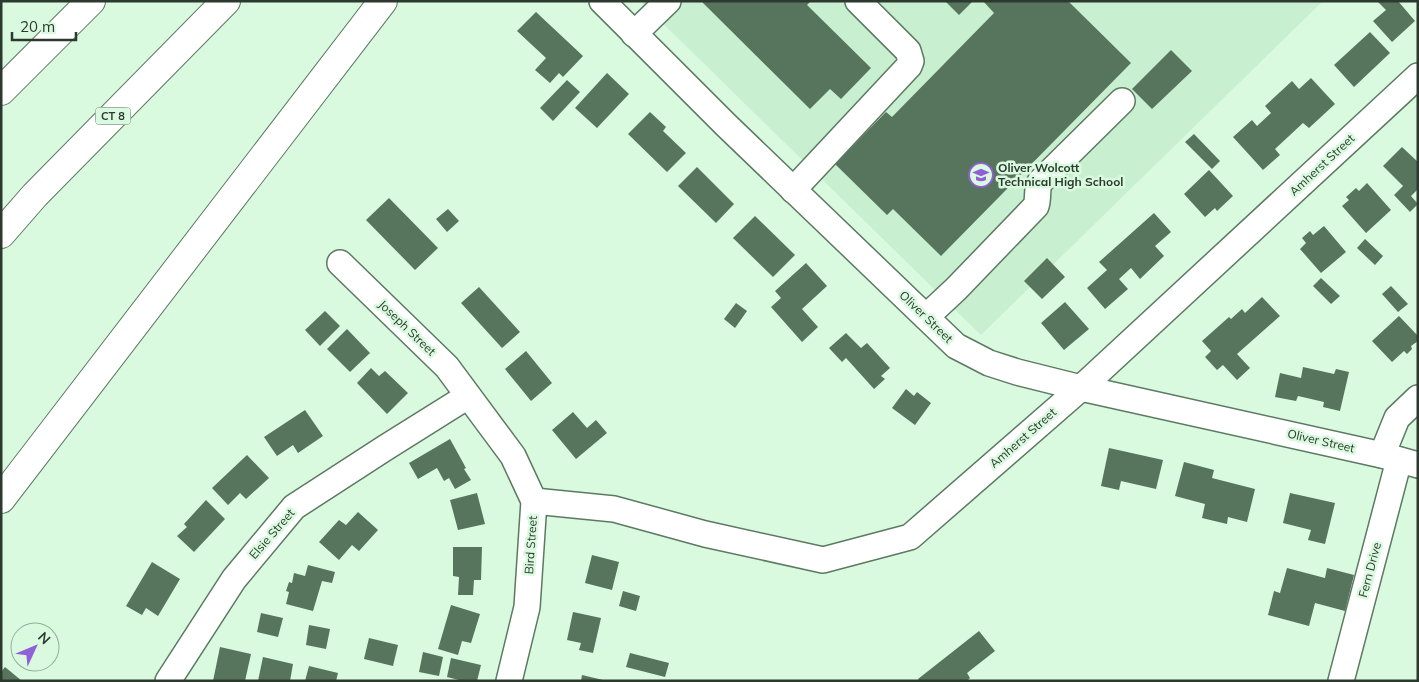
<svg xmlns="http://www.w3.org/2000/svg" width="1419" height="682" font-family="Mulish,sans-serif">
	<style>
		.built { fill: #c8efcf }
		.building { fill: #57745c }
		.lines { fill: none; stroke-linecap: round; stroke-linejoin: round }
		.minor-casing { stroke: #5c7962; stroke-width: 28 }
		.highway-casing { stroke: #5c7962; stroke-width: 30 }
		.minor { stroke: #fff; stroke-width: 25 }
		.highway { stroke: #fff; stroke-width: 28 }
		.labels { text-anchor: middle; stroke-width: 5; stroke-linejoin: round; paint-order: stroke }
		.shield { fill: #dafadf; stroke: #607364; stroke-width: 1 }
		.shield-label { font-size: 11px; font-weight: bold; fill: #2c392f }
		.street-label { font-size: 12px; fill: #2c392f; stroke: #dafadf }
		.poi-label { font-size: 12px; font-weight: bold; fill: #2c392f; stroke: #dafadf; text-anchor: start }
	</style>
	<rect width="100%" height="100%" fill="#dafadf"/>
	<path class="built" d="M 640,1 L 1323,1 L 981,335 Z"/>
	<g class="building">
		<path d="M 701,1 L 811,1 L 807,5 L 871,68 L 841,99 L 830,89 L 810,109 Z"/>
		<path d="M 945,1 L 973,1 L 959,15 Z"/>
		<path d="M 983,1 L 1068,1 L 1131,63 L 941,256 L 893,209 L 887,215 L 835,164 L 886,112 L 892,117 L 994,13 Z"/>
		<path d="M 1379,1 L 1398,1 L 1415,21 L 1392,42 L 1373,21 L 1386,10 L 1378,2 Z"/>
		<path d="M 536,12 L 583,56 L 563,77 L 559,73 L 550,83 L 535,70 L 546,58 L 517,31 Z"/>
		<path d="M 1370,32 L 1390,53 L 1354,87 L 1334,65 Z"/>
		<path d="M 1171,50 L 1192,71 L 1152,109 L 1132,89 Z"/>
		<path d="M 607,73 L 629,94 L 597,128 L 575,108 Z"/>
		<path d="M 1311,78 L 1335,104 L 1309,128 L 1303,123 L 1275,149 L 1280,155 L 1263,170 L 1233,137 L 1252,120 L 1257,126 L 1271,113 L 1265,106 L 1292,81 L 1299,89 Z"/>
		<path d="M 567,80 L 580,92 L 553,121 L 540,108 Z"/>
		<path d="M 650,112 L 666,127 L 663,131 L 686,153 L 667,172 L 628,134 Z"/>
		<path d="M 1194,134 L 1220,161 L 1212,169 L 1185,142 Z"/>
		<path d="M 1402,147 L 1418,162 L 1418,189 L 1411,196 L 1418,204 L 1410,212 L 1394,195 L 1403,186 L 1383,166 Z"/>
		<path d="M 697,167 L 734,204 L 716,223 L 678,186 Z"/>
		<path d="M 1209,170 L 1233,196 L 1217,211 L 1215,208 L 1205,217 L 1184,194 Z"/>
		<path d="M 1367,183 L 1391,210 L 1366,233 L 1342,206 L 1349,200 L 1346,197 L 1356,188 L 1359,191 Z"/>
		<path d="M 389,198 L 438,248 L 415,270 L 366,220 Z"/>
		<path d="M 448,209 L 459,221 L 447,232 L 436,219 Z"/>
		<path d="M 1154,213 L 1171,232 L 1155,246 L 1164,256 L 1140,279 L 1131,268 L 1119,279 L 1128,289 L 1105,309 L 1087,288 L 1107,270 L 1099,262 Z"/>
		<path d="M 755,216 L 795,255 L 773,277 L 733,238 Z"/>
		<path d="M 1324,226 L 1346,252 L 1321,273 L 1300,249 L 1306,243 L 1302,238 L 1310,231 L 1313,235 Z"/>
		<path d="M 1365,239 L 1383,256 L 1375,265 L 1357,248 Z"/>
		<path d="M 1047,258 L 1065,277 L 1042,299 L 1024,281 Z"/>
		<path d="M 806,263 L 827,286 L 802,309 L 818,327 L 802,342 L 771,307 L 781,298 L 775,291 Z"/>
		<path d="M 1321,278 L 1340,296 L 1331,304 L 1313,286 Z"/>
		<path d="M 1391,286 L 1408,304 L 1398,312 L 1382,294 Z"/>
		<path d="M 479,287 L 520,332 L 502,348 L 461,303 Z"/>
		<path d="M 1262,297 L 1280,316 L 1237,354 L 1250,368 L 1237,380 L 1223,365 L 1217,370 L 1205,357 L 1211,351 L 1202,341 L 1229,317 L 1231,319 L 1242,309 L 1245,313 Z"/>
		<path d="M 1065,302 L 1089,329 L 1064,350 L 1041,323 Z"/>
		<path d="M 736,303 L 747,311 L 735,328 L 724,319 Z"/>
		<path d="M 325,311 L 340,326 L 320,346 L 305,330 Z"/>
		<path d="M 1399,316 L 1418,336 L 1418,341 L 1411,346 L 1412,349 L 1407,354 L 1404,351 L 1392,362 L 1372,341 Z"/>
		<path d="M 347,329 L 370,353 L 350,372 L 327,349 Z"/>
		<path d="M 846,333 L 861,348 L 867,343 L 890,368 L 881,376 L 885,379 L 874,389 L 846,358 L 842,362 L 829,348 Z"/>
		<path d="M 526,351 L 552,383 L 531,401 L 505,369 Z"/>
		<path d="M 1303,367 L 1334,374 L 1336,369 L 1349,372 L 1340,411 L 1323,407 L 1324,402 L 1298,396 L 1296,401 L 1275,397 L 1280,373 L 1301,378 Z"/>
		<path d="M 371,368 L 379,376 L 385,371 L 408,393 L 387,414 L 357,383 Z"/>
		<path d="M 906,389 L 914,396 L 917,392 L 931,403 L 915,425 L 892,408 Z"/>
		<path d="M 305,410 L 323,436 L 298,453 L 293,445 L 277,456 L 264,437 Z"/>
		<path d="M 573,412 L 587,428 L 596,420 L 607,433 L 576,459 L 552,430 Z"/>
		<path d="M 450,439 L 466,468 L 464,469 L 471,480 L 455,489 L 449,478 L 444,481 L 437,468 L 418,479 L 409,463 Z"/>
		<path d="M 1109,448 L 1163,460 L 1156,489 L 1121,481 L 1119,490 L 1101,486 Z"/>
		<path d="M 247,455 L 269,478 L 246,499 L 240,493 L 228,505 L 212,488 Z"/>
		<path d="M 1184,462 L 1214,470 L 1212,478 L 1255,489 L 1247,522 L 1228,517 L 1227,524 L 1202,518 L 1205,504 L 1175,496 Z"/>
		<path d="M 477,493 L 485,524 L 458,530 L 450,500 Z"/>
		<path d="M 1290,493 L 1335,503 L 1325,544 L 1308,540 L 1311,530 L 1283,523 Z"/>
		<path d="M 206,500 L 225,519 L 194,552 L 177,536 L 187,527 L 184,524 Z"/>
		<path d="M 358,512 L 378,530 L 359,551 L 352,545 L 339,560 L 319,542 L 339,520 L 346,525 Z"/>
		<path d="M 453,547 L 482,547 L 481,580 L 474,580 L 473,595 L 458,595 L 459,577 L 453,576 Z"/>
		<path d="M 592,555 L 619,562 L 612,590 L 585,583 Z"/>
		<path d="M 152,562 L 180,579 L 158,616 L 146,608 L 142,615 L 126,606 Z"/>
		<path d="M 308,565 L 335,572 L 332,583 L 322,581 L 313,611 L 286,604 L 289,592 L 286,591 L 289,582 L 292,583 L 294,573 L 305,576 Z"/>
		<path d="M 1287,568 L 1325,578 L 1327,568 L 1354,575 L 1345,611 L 1315,603 L 1309,626 L 1268,615 L 1274,591 L 1280,593 Z"/>
		<path d="M 623,591 L 640,596 L 636,611 L 619,606 Z"/>
		<path d="M 451,605 L 480,614 L 471,643 L 462,641 L 458,655 L 438,649 Z"/>
		<path d="M 573,612 L 601,618 L 593,653 L 579,650 L 581,643 L 567,640 Z"/>
		<path d="M 261,613 L 283,618 L 278,637 L 257,632 Z"/>
		<path d="M 309,625 L 330,629 L 326,649 L 306,645 Z"/>
		<path d="M 979,631 L 995,651 L 967,673 L 970,678 L 967,681 L 919,681 L 918,679 Z"/>
		<path d="M 369,638 L 398,645 L 393,666 L 364,659 Z"/>
		<path d="M 220,647 L 251,654 L 245,681 L 213,681 Z"/>
		<path d="M 423,652 L 443,657 L 439,676 L 419,672 Z"/>
		<path d="M 630,653 L 669,663 L 665,677 L 626,667 Z"/>
		<path d="M 263,657 L 293,664 L 290,681 L 258,681 Z"/>
		<path d="M 451,658 L 481,665 L 477,681 L 463,681 L 447,677 Z"/>
		<path d="M 309,666 L 338,673 L 336,681 L 305,681 Z"/>
		<path d="M 5,667 L 22,681 L 1,681 L 1,672 Z"/>
		<path d="M 582,675 L 603,680 L 603,681 L 581,681 Z"/>
	</g>
	<g class="lines">
		<g class="minor-casing">
			<g id="minor">
				<path d="M 602,1 L 726,125 L 956,346 L 989,363 L 1017,372 L 1081,388 L 1382,455 L 1418,465"/>
				<path d="M 634,34 L 668,1"/>
				<path d="M 793,190 L 909,66 L 911,61 L 908,51 L 858,1"/>
				<path d="M 340,263 L 447,367 L 513,456 L 534,501 L 527,607 L 509,681"/>
				<path d="M 926,317 L 956,289 L 1036,206 C 1039,197 1036,190 1040,182 L 1122,101"/>
				<path d="M 1382,455 L 1397,418 L 1418,398"/>
				<path d="M 534,501 L 614,509 L 705,534 L 823,560 L 910,537 L 1081,388 L 1418,76"/>
				<path d="M 168,681 L 234,579 L 294,507 L 385,448 L 468,396"/>
				<path d="M 1341,681 L 1399,460"/>
			</g>
		</g>
		<g class="highway-casing">
			<g id="highway">
				<path d="M 1,91 L 91,1"/>
				<path d="M 1,234 L 35,195 L 226,1"/>
				<path d="M 1,499 L 383,1"/>
			</g>
		</g>
		<use href="#minor" class="minor"/>
		<use href="#highway" class="highway"/>
	</g>
	<defs>
		<g id="school-ring" transform="scale(1.25)"><circle r="9.5" fill="#dafadf" stroke="#915fd8" stroke-width="1.5"/><path d="M0-5L7-2L0 1L-7-2ZM-4 1L0 2.5L4 1V4Q0 6-4 4Z" fill="#915fd8"/></g>
	</defs>
	<g fill-rule="evenodd">
		<use href="#school-ring" x="981" y="175"/>
	</g>
	<g class="labels">
		<rect class="shield" x="95.5" y="107.5" width="35" height="17" rx="4"/>
		<g class="shield-label">
			<text x="113" y="120">CT 8</text>
		</g>
		<g class="street-label">
			<text transform="translate(1322 165) rotate(-43)" y="4">Amherst Street</text>
			<text transform="translate(926 317) rotate(44)" y="4">Oliver Street</text>
			<text transform="translate(407 328) rotate(44)" y="4">Joseph Street</text>
			<text transform="translate(1023 438) rotate(-41)" y="4">Amherst Street</text>
			<text transform="translate(1321 441) rotate(13)" y="4">Oliver Street</text>
			<text transform="translate(272 534) rotate(-49)" y="4">Elsie Street</text>
			<text transform="translate(531 545) rotate(-86)" y="4">Bird Street</text>
			<text transform="translate(1370 570) rotate(-75)" y="4">Fern Drive</text>
		</g>
		<g class="poi-label">
			<text x="998" y="172">Oliver Wolcott<tspan x="998" dy="14">Technical High School</tspan></text>
		</g>
	</g>
	<rect width="1419" height="682" fill="none" stroke="#2c392f" stroke-width="5"/>
	<g transform="translate(35 647) rotate(46)"><circle r="24" fill="#dafadf" stroke="#94ad99"/>
	<path d="M0-4L9 19L0 12L-9 19Z" fill="#915fd8"/>
	<text y="-8" font-size="14" font-weight="bold" text-anchor="middle" fill="#2c392f">N</text>
	</g>
	<path d="M12 32v8h64v-8" fill="none" stroke="#2c392f" stroke-width="2.5"/>
	<text x="20" y="32" font-size="15" fill="#2c392f" stroke="#dafadf" stroke-width="4" paint-order="stroke">20 m</text>
</svg>
